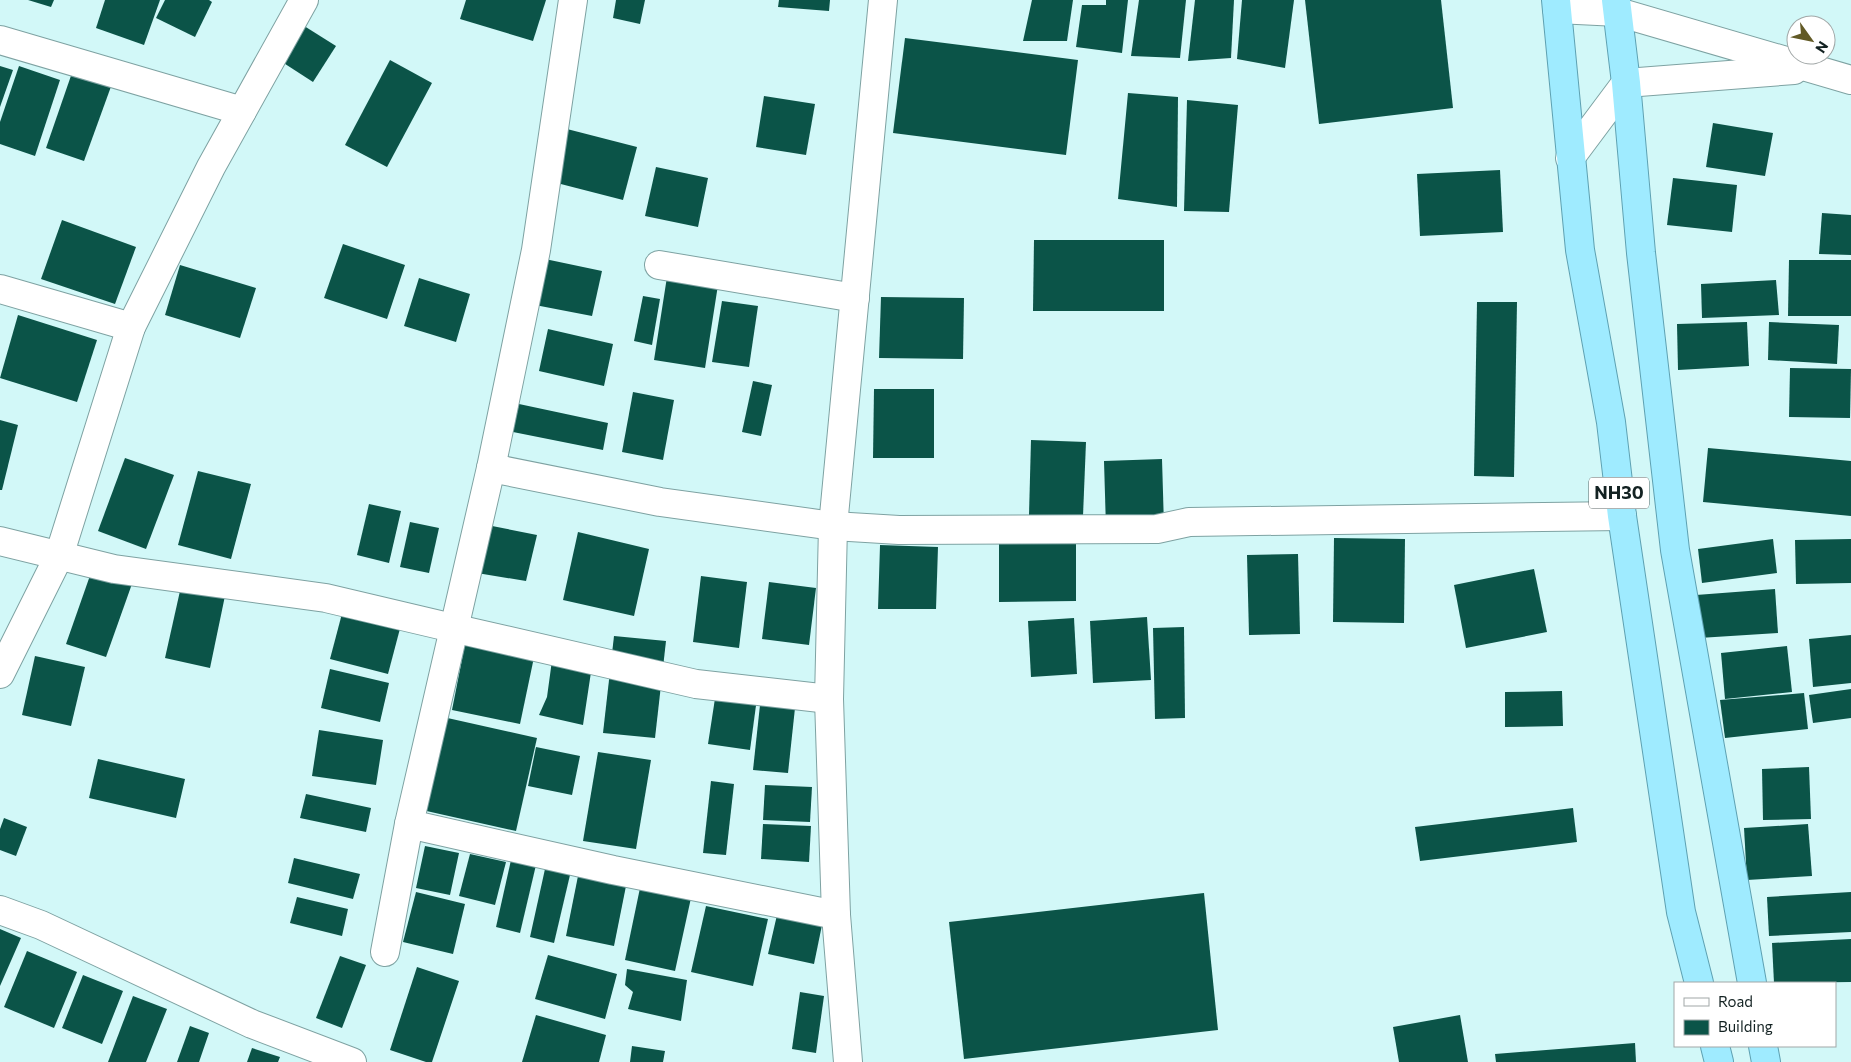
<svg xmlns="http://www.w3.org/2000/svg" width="1851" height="1062" font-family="Commissioner,sans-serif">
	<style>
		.building { fill: #0b5448 }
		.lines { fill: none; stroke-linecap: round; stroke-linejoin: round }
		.minor-casing { stroke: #7ea2a2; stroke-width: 30 }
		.tertiary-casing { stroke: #7ea2a2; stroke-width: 30 }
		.trunk-casing { stroke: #5ea1b2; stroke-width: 30 }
		.minor { stroke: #fff; stroke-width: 28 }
		.tertiary { stroke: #fff; stroke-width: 28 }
		.trunk { stroke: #9febff; stroke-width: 28 }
		.labels { text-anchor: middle; stroke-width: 5; stroke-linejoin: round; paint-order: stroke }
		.shield { fill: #fff; stroke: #5a6464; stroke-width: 1 }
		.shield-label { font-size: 18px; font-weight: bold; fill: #132222 }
	</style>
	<rect width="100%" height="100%" fill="#d2f8f8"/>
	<g class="building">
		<path d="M 28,0 L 54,0 L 51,7 Z"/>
		<path d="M 105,0 L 160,0 L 144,45 L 96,28 Z"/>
		<path d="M 165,0 L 209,0 L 212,2 L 195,37 L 156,18 Z"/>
		<path d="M 466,0 L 546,0 L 533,41 L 460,19 Z"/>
		<path d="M 616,0 L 645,0 L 640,24 L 613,18 Z"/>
		<path d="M 779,0 L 830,0 L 829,11 L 778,7 Z"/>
		<path d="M 1032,0 L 1073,0 L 1067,41 L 1023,41 Z"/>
		<path d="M 1106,0 L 1128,0 L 1122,53 L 1076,47 L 1082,5 L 1106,5 Z"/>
		<path d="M 1139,0 L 1186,0 L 1180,58 L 1131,56 Z"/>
		<path d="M 1195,0 L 1234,0 L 1231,58 L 1188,61 Z"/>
		<path d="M 1242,0 L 1294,0 L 1285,68 L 1237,59 Z"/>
		<path d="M 1305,0 L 1441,0 L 1453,108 L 1319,124 Z"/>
		<path d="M 301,24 L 336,46 L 313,82 L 279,60 Z"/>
		<path d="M 905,38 L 1078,60 L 1066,155 L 893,133 Z"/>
		<path d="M 390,60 L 432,83 L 387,167 L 345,145 Z"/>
		<path d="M 0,66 L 13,70 L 0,107 Z"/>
		<path d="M 19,66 L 60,80 L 35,156 L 0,144 L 0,122 Z"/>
		<path d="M 74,67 L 113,81 L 84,161 L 46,148 Z"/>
		<path d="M 1128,93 L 1178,97 L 1177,207 L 1118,199 Z"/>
		<path d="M 764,96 L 815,104 L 806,155 L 756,147 Z"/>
		<path d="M 1187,100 L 1238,105 L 1229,212 L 1184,211 Z"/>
		<path d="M 1713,123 L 1773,133 L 1765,176 L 1706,167 Z"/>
		<path d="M 567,129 L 637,147 L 623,200 L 553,182 Z"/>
		<path d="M 656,167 L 708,178 L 698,227 L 645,216 Z"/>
		<path d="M 1500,170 L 1503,232 L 1420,236 L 1417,174 Z"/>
		<path d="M 1673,178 L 1737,185 L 1732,232 L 1667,225 Z"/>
		<path d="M 1822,213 L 1851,215 L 1851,255 L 1819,254 Z"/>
		<path d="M 62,220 L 136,247 L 115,304 L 41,279 Z"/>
		<path d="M 1034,240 L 1164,240 L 1164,311 L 1033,311 Z"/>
		<path d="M 343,244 L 405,265 L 387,319 L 324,298 Z"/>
		<path d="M 545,259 L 602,271 L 592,316 L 535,305 Z"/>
		<path d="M 1789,260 L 1851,260 L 1851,316 L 1788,316 Z"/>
		<path d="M 180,265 L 256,288 L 240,338 L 165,315 Z"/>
		<path d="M 667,277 L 718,285 L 705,368 L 654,360 Z"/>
		<path d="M 419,278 L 470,294 L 456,342 L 404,326 Z"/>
		<path d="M 1776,280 L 1779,315 L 1702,318 L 1701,284 Z"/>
		<path d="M 643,296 L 660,299 L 652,345 L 634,341 Z"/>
		<path d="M 881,297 L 964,298 L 963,359 L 879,358 Z"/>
		<path d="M 722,301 L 758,306 L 749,367 L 712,362 Z"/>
		<path d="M 1477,302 L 1517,302 L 1514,477 L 1474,476 Z"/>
		<path d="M 18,315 L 97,340 L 77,402 L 0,378 Z"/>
		<path d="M 1747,322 L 1749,366 L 1678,370 L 1677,324 Z"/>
		<path d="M 1769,322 L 1839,325 L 1837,364 L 1768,360 Z"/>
		<path d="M 548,329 L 613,344 L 604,386 L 539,371 Z"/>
		<path d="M 1790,368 L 1851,369 L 1850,418 L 1789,417 Z"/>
		<path d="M 753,381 L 772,385 L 761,436 L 742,432 Z"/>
		<path d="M 874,389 L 934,389 L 934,458 L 873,458 Z"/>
		<path d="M 633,392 L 674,400 L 663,460 L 622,452 Z"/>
		<path d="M 519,404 L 608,423 L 603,450 L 513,432 Z"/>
		<path d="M 0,420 L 18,425 L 2,490 L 0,490 Z"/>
		<path d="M 1031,440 L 1086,442 L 1083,516 L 1029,515 Z"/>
		<path d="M 1708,448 L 1851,461 L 1851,516 L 1703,502 Z"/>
		<path d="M 125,458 L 174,475 L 146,549 L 98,531 Z"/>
		<path d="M 1162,459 L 1164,526 L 1106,528 L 1104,461 Z"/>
		<path d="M 198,471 L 251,484 L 231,559 L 178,545 Z"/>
		<path d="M 369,504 L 401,511 L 389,563 L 357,555 Z"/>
		<path d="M 410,522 L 439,528 L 429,573 L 400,567 Z"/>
		<path d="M 487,525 L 537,535 L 526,581 L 477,573 Z"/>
		<path d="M 578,532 L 649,549 L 634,616 L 563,600 Z"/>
		<path d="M 1076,538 L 1076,601 L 999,602 L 999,539 Z"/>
		<path d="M 1334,538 L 1405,539 L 1404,623 L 1333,622 Z"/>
		<path d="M 1773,539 L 1777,573 L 1702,583 L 1698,549 Z"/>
		<path d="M 1851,539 L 1851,583 L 1796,584 L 1795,540 Z"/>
		<path d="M 880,545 L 938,547 L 936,609 L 878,609 Z"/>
		<path d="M 1298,554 L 1300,634 L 1249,635 L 1247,555 Z"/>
		<path d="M 93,567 L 133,581 L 106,657 L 66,644 Z"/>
		<path d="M 1534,569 L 1547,632 L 1466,648 L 1454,585 Z"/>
		<path d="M 701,576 L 747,582 L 739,648 L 693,642 Z"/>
		<path d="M 182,582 L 226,591 L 210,668 L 165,658 Z"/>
		<path d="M 769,582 L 816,588 L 809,645 L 762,639 Z"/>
		<path d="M 1775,589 L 1778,633 L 1699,638 L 1696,595 Z"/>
		<path d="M 344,606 L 402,621 L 388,674 L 330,659 Z"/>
		<path d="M 1147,617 L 1151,680 L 1093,683 L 1090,621 Z"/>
		<path d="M 1074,618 L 1077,674 L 1031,677 L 1028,621 Z"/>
		<path d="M 1184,627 L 1185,718 L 1155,719 L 1153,628 Z"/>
		<path d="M 468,629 L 537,643 L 520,724 L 452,710 Z"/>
		<path d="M 1851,635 L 1851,683 L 1813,687 L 1809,639 Z"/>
		<path d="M 614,636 L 666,641 L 655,738 L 603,733 Z"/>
		<path d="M 1787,646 L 1792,692 L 1725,699 L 1721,653 Z"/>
		<path d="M 553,653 L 593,659 L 583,725 L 539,715 L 547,697 Z"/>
		<path d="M 35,656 L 85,667 L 71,726 L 22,715 Z"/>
		<path d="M 330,669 L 389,683 L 380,722 L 321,708 Z"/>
		<path d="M 1851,689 L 1851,718 L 1813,723 L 1809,695 Z"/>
		<path d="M 1562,691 L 1563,726 L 1505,727 L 1505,692 Z"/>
		<path d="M 716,692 L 757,698 L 750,750 L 708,744 Z"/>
		<path d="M 1804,693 L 1808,729 L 1725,738 L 1720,700 Z"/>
		<path d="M 760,705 L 795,708 L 788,773 L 753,770 Z"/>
		<path d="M 443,717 L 537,738 L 516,831 L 422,810 Z"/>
		<path d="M 319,730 L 383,740 L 376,785 L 312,776 Z"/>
		<path d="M 536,747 L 580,756 L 572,795 L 528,786 Z"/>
		<path d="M 598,752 L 651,760 L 636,849 L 583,841 Z"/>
		<path d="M 98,759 L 185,779 L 176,818 L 89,798 Z"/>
		<path d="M 1809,767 L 1811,819 L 1763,820 L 1762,769 Z"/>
		<path d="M 711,781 L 734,784 L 726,855 L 703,853 Z"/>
		<path d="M 765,785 L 812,787 L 810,822 L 763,820 Z"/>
		<path d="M 306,794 L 371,808 L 366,832 L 300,818 Z"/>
		<path d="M 1573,808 L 1577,842 L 1420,861 L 1415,827 Z"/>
		<path d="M 4,818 L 27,827 L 16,856 L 0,850 L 0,829 Z"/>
		<path d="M 763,824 L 811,826 L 809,862 L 761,859 Z"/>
		<path d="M 1808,824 L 1812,876 L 1747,880 L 1744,828 Z"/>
		<path d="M 425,846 L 459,853 L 450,895 L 416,888 Z"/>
		<path d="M 470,854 L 506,862 L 495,905 L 459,896 Z"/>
		<path d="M 294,858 L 360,874 L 353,899 L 288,883 Z"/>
		<path d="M 511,860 L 536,865 L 520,933 L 496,927 Z"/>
		<path d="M 545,869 L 570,875 L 554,943 L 530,937 Z"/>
		<path d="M 578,876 L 626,886 L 614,946 L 566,936 Z"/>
		<path d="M 640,888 L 691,898 L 675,971 L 625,960 Z"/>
		<path d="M 416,892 L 465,904 L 453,954 L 403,942 Z"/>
		<path d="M 1851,892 L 1851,932 L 1769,936 L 1767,897 Z"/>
		<path d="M 1204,893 L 1218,1030 L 964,1059 L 949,922 Z"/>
		<path d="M 297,897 L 348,909 L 342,936 L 290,923 Z"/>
		<path d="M 706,906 L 768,919 L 753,986 L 691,972 Z"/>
		<path d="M 777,915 L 822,925 L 814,964 L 768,954 Z"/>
		<path d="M 0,929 L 21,938 L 0,986 Z"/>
		<path d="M 1851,939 L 1851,982 L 1774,983 L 1772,943 Z"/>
		<path d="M 27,951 L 77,972 L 54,1028 L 4,1007 Z"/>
		<path d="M 548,955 L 617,974 L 605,1019 L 535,999 Z"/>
		<path d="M 340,956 L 366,965 L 342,1028 L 316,1018 Z"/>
		<path d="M 417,967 L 459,981 L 432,1062 L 426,1062 L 390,1050 Z"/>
		<path d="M 627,969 L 687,980 L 681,1021 L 628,1009 L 633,992 L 625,985 Z"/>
		<path d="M 83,975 L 123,991 L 102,1044 L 62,1028 Z"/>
		<path d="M 800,992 L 824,996 L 816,1053 L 792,1049 Z"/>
		<path d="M 133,996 L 167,1009 L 146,1062 L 108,1062 Z"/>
		<path d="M 536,1015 L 606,1035 L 599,1062 L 522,1062 Z"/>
		<path d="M 1460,1015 L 1468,1062 L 1399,1062 L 1393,1027 Z"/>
		<path d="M 190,1026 L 209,1033 L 199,1062 L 177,1062 Z"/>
		<path d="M 1635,1043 L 1636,1062 L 1496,1062 L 1495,1054 Z"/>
		<path d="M 632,1046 L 665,1051 L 663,1062 L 630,1062 Z"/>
		<path d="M 252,1048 L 280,1057 L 278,1062 L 247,1062 Z"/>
	</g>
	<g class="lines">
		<g class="minor-casing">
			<g id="minor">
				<path d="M 0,40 L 242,111"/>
				<path d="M 659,265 L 855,298"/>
				<path d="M 0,289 L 131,327"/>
				<path d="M 491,468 L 660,502 L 833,526 L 899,530 L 1157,529 L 1189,522 L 1622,516"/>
				<path d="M 0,541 L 114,569 L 326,598 L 453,628 L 696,684 L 829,699"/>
				<path d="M 0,674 L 59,556 L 131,327 L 211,167 L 304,0"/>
				<path d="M 409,824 L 613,870 L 836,915"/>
				<path d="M 0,910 L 41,925 L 252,1024 L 352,1062"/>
				<path d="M 385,952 L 409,824 L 491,468 L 536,250 L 573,0"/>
				<path d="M 848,1062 L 836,915 L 829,699 L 833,526 L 883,0"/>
			</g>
		</g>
		<g class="tertiary-casing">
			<g id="tertiary">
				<path d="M 1557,9 L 1618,12 L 1851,80"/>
				<path d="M 1570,158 L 1626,83 L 1794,70"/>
			</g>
		</g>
		<g class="trunk-casing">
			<g id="trunk">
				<path d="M 1556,0 L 1580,250 L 1611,422 L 1622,516 L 1681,912 L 1699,983"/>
				<path d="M 1616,0 L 1626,83 L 1641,253 L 1675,550 L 1752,983"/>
				<path d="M 1715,1046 L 1719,1062"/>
				<path d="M 1763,1046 L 1766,1062"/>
			</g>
		</g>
		<use href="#minor" class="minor"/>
		<use href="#tertiary" class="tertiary"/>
		<use href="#trunk" class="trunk"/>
	</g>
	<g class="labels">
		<rect class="shield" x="1589" y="477.5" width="60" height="31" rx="4"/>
		<g class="shield-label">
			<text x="1619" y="499">NH30</text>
		</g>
	</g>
	<rect x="1674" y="982" width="162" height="65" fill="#ffffff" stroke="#a1a7a7"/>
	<rect x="1684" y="998" width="25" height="8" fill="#ffffff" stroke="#a1a7a7"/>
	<text x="1718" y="1007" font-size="15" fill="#132222">Road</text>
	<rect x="1684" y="1020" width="25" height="15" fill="#0b5448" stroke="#a1a7a7"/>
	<text x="1718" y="1032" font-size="15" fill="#132222">Building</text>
	<g transform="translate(1811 40) rotate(123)"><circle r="24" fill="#ffffff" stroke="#a1a7a7"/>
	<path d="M0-4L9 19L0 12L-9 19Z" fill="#625a26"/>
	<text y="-8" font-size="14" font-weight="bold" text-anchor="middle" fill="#132222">N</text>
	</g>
</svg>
